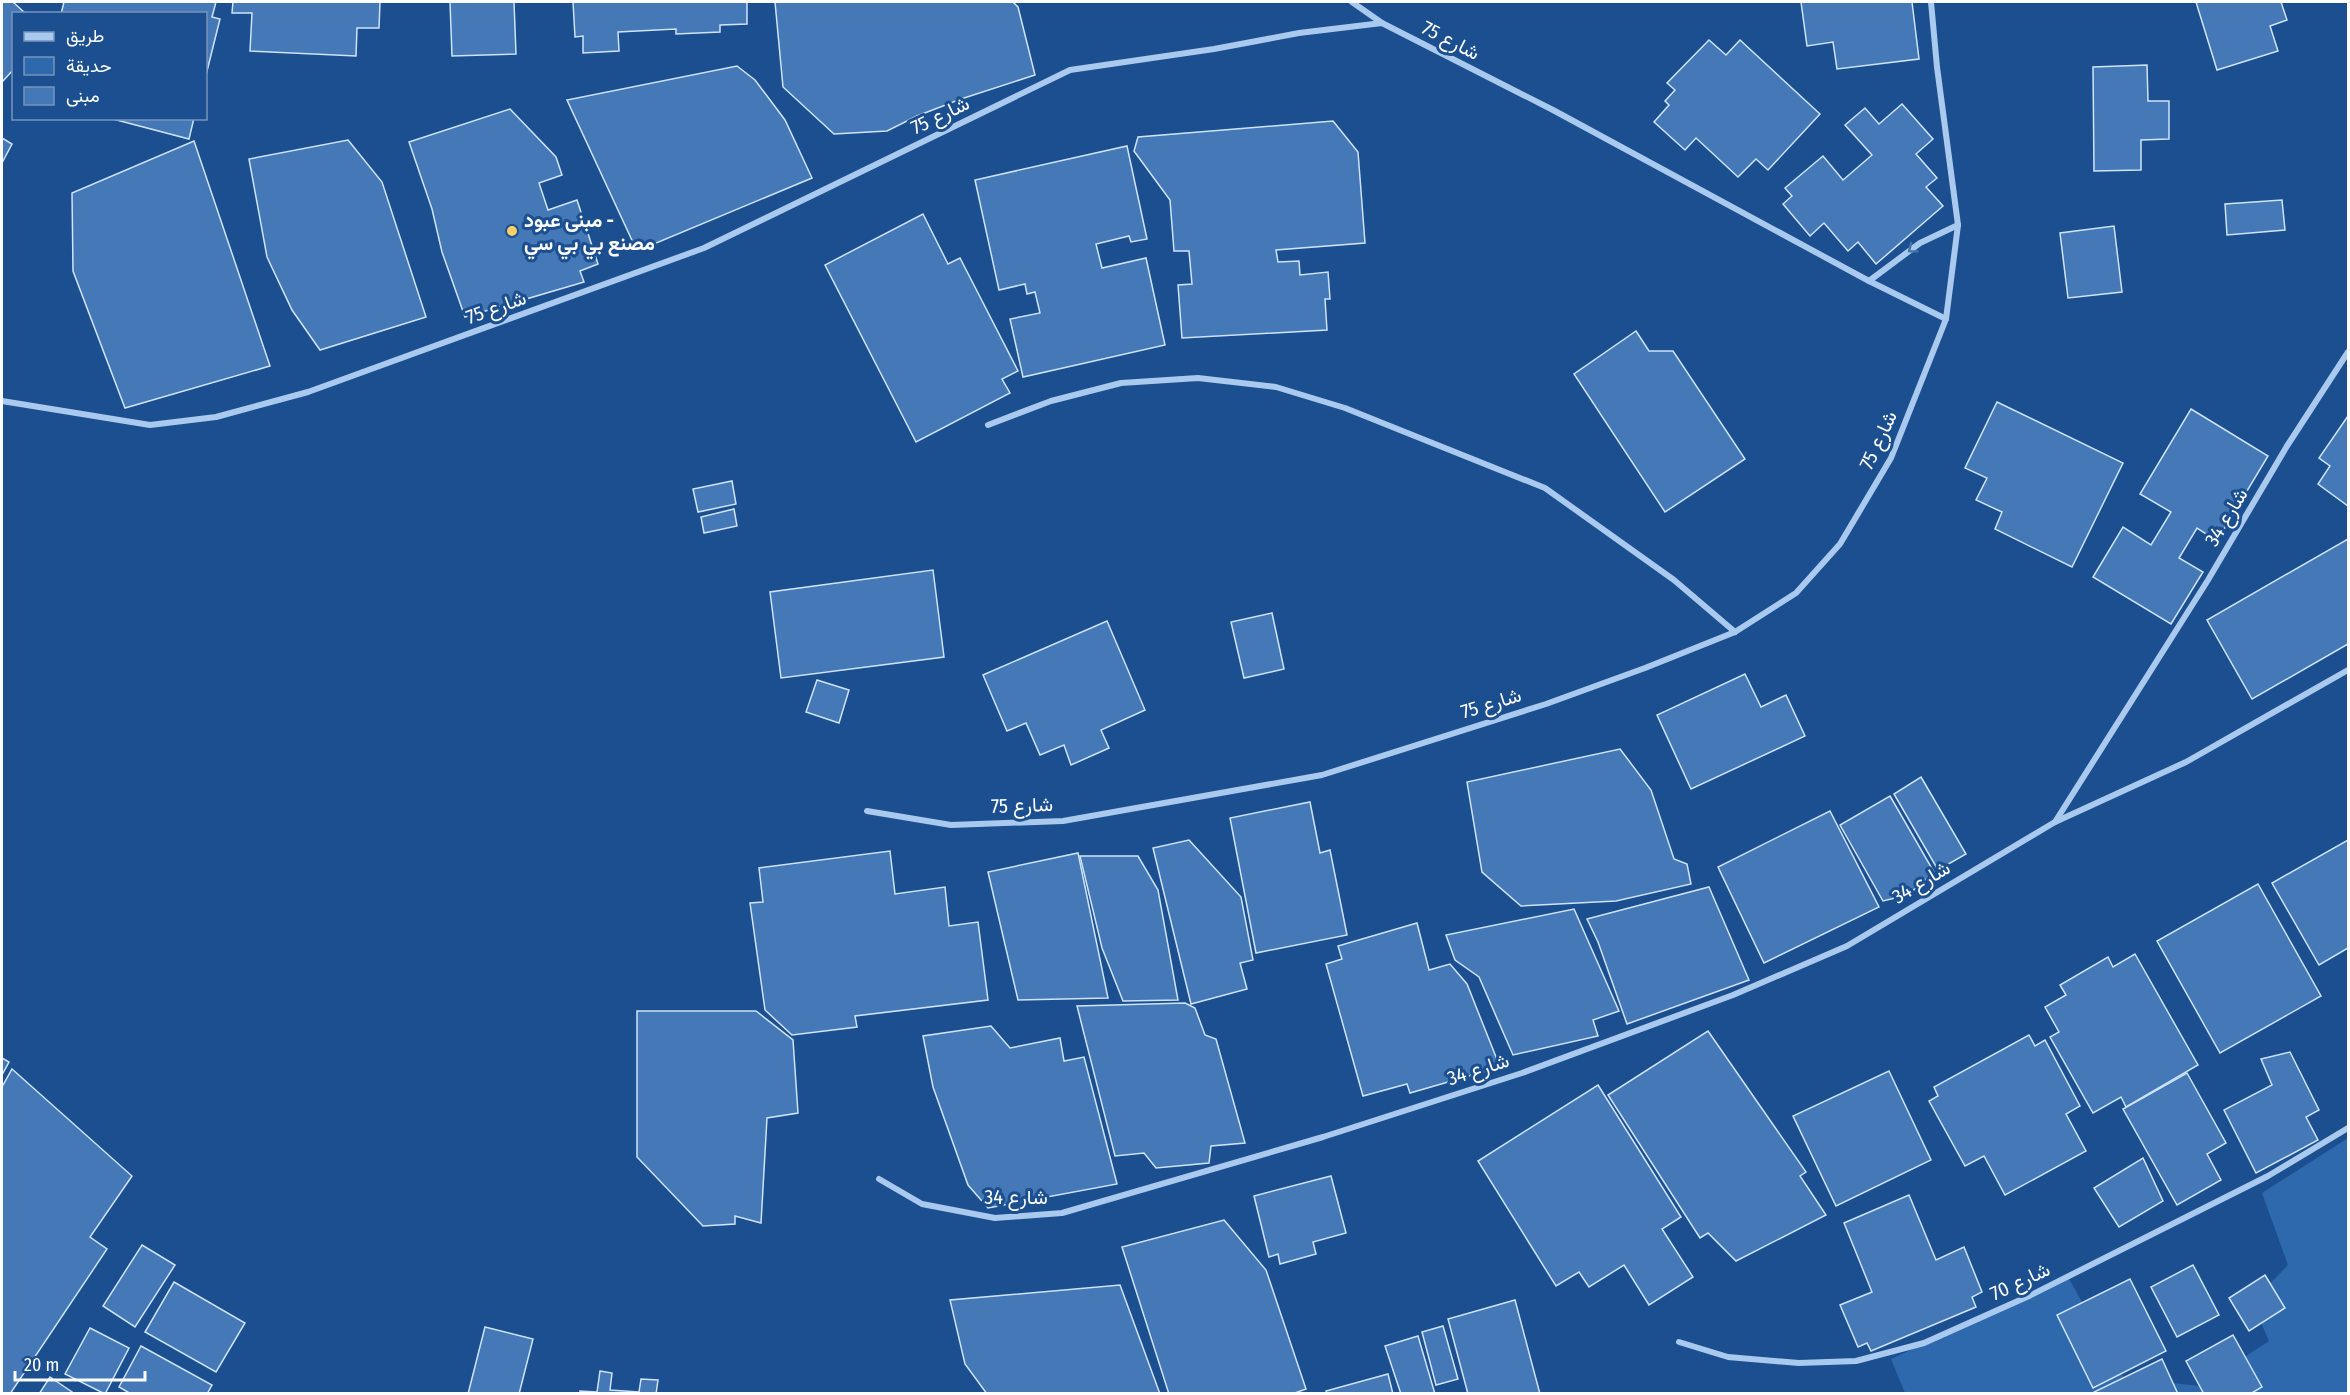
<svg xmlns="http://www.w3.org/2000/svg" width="2350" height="1395" font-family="'Fira Sans Condensed',Vazirmatn,sans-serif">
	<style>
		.green { fill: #2e69ad }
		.building { fill: #4478b7; stroke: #cfe3fa; stroke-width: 1.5 }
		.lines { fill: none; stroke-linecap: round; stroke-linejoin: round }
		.minor { stroke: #a9c9ee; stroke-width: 6 }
		.oneway { stroke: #4674ac }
		.poi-dot { fill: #ffd166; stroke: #1b4f8f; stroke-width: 2 }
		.labels { text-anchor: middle; stroke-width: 6; stroke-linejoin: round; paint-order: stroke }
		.street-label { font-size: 20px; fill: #fff; stroke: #1b4f8f }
		.poi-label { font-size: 20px; font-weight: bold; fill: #fff; stroke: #1b4f8f; text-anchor: start }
	</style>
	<rect width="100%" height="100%" fill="#1b4f8f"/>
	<path class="green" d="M 2348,1138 L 2348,1393 L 1905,1393 L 1891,1359 L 2068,1277 L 2124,1378 L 2200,1386 L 2269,1341 L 2252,1302 L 2288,1265 L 2262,1193 Z"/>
	<g class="building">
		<path d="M 2,2 L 13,2 L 26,14 L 14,14 L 14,69 L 2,82 Z"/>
		<path d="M 64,2 L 216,2 L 212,17 L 220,19 L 206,75 L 206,14 L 61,14 Z"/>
		<path d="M 233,2 L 380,2 L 379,28 L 357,28 L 356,56 L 250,51 L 252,13 L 232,13 Z"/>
		<path d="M 450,2 L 514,2 L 516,54 L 452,56 Z"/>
		<path d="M 573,2 L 747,2 L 747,24 L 720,25 L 720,32 L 676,34 L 676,29 L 618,32 L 619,51 L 583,53 L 583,36 L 575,37 Z"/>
		<path d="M 775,2 L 1013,2 L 1018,7 L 1035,75 L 961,99 L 917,116 L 887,131 L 834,134 L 783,87 Z"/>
		<path d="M 1801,2 L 1912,2 L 1919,59 L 1837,69 L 1833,42 L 1807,46 Z"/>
		<path d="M 2196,2 L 2281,2 L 2287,20 L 2270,26 L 2278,51 L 2217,70 Z"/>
		<path d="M 1709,40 L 1726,55 L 1740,40 L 1820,114 L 1768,170 L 1756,159 L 1738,177 L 1696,138 L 1685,150 L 1654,122 L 1669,105 L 1665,101 L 1675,90 L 1667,83 Z"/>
		<path d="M 2147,65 L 2148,101 L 2169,101 L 2169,139 L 2141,140 L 2141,170 L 2094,171 L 2093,67 Z"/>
		<path d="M 737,66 L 755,80 L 785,120 L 812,178 L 637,251 L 567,100 Z"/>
		<path d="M 1902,104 L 1933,139 L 1916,154 L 1937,178 L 1926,187 L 1943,206 L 1876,264 L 1858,242 L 1848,251 L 1824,223 L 1810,236 L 1783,204 L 1792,196 L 1785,188 L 1823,156 L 1843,180 L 1872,155 L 1845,125 L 1865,108 L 1879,124 Z"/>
		<path d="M 510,109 L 556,157 L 562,175 L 539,183 L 548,210 L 577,200 L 598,264 L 580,271 L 584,282 L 465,317 L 442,252 L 432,209 L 409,142 Z"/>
		<path d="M 109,118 L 194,118 L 189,139 Z"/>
		<path d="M 1333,121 L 1358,152 L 1365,243 L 1276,250 L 1278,262 L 1299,261 L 1300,275 L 1328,272 L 1330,299 L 1325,299 L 1327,330 L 1182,338 L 1178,285 L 1192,284 L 1189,251 L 1174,251 L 1170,200 L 1134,151 L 1138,137 Z"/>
		<path d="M 2,138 L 12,144 L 2,163 Z"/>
		<path d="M 348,140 L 382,182 L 426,317 L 320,350 L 292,310 L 267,257 L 249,159 Z"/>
		<path d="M 194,141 L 270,366 L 125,408 L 73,271 L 72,193 Z"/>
		<path d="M 1127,146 L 1147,239 L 1131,242 L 1129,236 L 1096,244 L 1102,268 L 1146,258 L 1165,345 L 1023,377 L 1010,319 L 1040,313 L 1035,292 L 1027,294 L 1025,284 L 999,290 L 975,180 Z"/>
		<path d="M 2282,200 L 2285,230 L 2227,235 L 2225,204 Z"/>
		<path d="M 923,214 L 948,264 L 960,258 L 1018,371 L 1002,379 L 1010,393 L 916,442 L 825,265 Z"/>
		<path d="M 2114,226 L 2122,292 L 2068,298 L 2060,233 Z"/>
		<path d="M 1636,331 L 1649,351 L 1673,351 L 1745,459 L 1665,512 L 1574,374 Z"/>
		<path d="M 1997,402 L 2123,463 L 2072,567 L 1995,529 L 2002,512 L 1976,500 L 1987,478 L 1965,468 Z"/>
		<path d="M 2191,409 L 2268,456 L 2217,541 L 2197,528 L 2179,558 L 2203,572 L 2171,624 L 2093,577 L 2123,527 L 2151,545 L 2171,512 L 2140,494 Z"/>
		<path d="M 2348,416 L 2348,506 L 2318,484 L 2330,466 L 2319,458 Z"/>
		<path d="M 732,481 L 736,504 L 698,512 L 693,489 Z"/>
		<path d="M 734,509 L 737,526 L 704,533 L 701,517 Z"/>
		<path d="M 2348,539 L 2348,644 L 2252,699 L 2207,620 Z"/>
		<path d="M 933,570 L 944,657 L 781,678 L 770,592 Z"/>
		<path d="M 1272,613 L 1284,669 L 1244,678 L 1231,622 Z"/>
		<path d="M 1107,621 L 1145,710 L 1101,730 L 1109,748 L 1071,765 L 1064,745 L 1040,755 L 1026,723 L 1007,731 L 983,675 Z"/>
		<path d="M 1745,674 L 1761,707 L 1786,695 L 1805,736 L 1691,789 L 1657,715 Z"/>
		<path d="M 817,680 L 849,690 L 839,723 L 806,712 Z"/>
		<path d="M 1620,749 L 1651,790 L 1674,859 L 1687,864 L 1691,884 L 1616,901 L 1521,906 L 1482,872 L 1467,782 Z"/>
		<path d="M 1921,777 L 1966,854 L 1938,870 L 1894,794 Z"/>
		<path d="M 1890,796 L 1934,872 L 1908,895 L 1883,901 L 1840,825 Z"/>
		<path d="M 1310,802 L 1320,853 L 1330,850 L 1347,935 L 1256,953 L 1230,818 Z"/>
		<path d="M 1830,811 L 1879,907 L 1764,963 L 1718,867 Z"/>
		<path d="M 1189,840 L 1241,897 L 1253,960 L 1240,963 L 1247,989 L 1191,1004 L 1153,848 Z"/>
		<path d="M 2348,840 L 2348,948 L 2319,965 L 2272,883 Z"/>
		<path d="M 890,851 L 895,894 L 945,887 L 949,926 L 978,922 L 988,1000 L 855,1016 L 857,1027 L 792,1035 L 765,1010 L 750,903 L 763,902 L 759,868 Z"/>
		<path d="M 1078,853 L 1108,998 L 1018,1000 L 988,872 Z"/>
		<path d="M 1080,856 L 1138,856 L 1158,890 L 1178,1000 L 1123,1001 L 1102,948 Z"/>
		<path d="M 2258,884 L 2321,996 L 2220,1053 L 2157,941 Z"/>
		<path d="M 1709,887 L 1749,980 L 1627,1024 L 1598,942 L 1587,919 Z"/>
		<path d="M 1574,909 L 1619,1011 L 1593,1020 L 1598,1036 L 1513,1055 L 1479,977 L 1455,960 L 1446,935 Z"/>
		<path d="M 1417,923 L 1429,970 L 1450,964 L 1467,984 L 1500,1067 L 1410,1093 L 1407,1084 L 1363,1096 L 1326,964 L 1342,959 L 1338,946 Z"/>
		<path d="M 2135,954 L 2198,1065 L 2126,1107 L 2121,1097 L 2093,1113 L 2050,1037 L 2059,1032 L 2045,1007 L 2066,995 L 2060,985 L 2108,957 L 2113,967 Z"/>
		<path d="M 1185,1003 L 1195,1008 L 1205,1035 L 1216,1039 L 1245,1143 L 1211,1146 L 1209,1163 L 1156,1168 L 1144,1153 L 1115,1156 L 1077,1006 Z"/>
		<path d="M 637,1011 L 756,1011 L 793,1040 L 798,1113 L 767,1118 L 761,1223 L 735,1216 L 735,1224 L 703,1226 L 637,1157 Z"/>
		<path d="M 991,1026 L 1010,1048 L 1060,1038 L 1064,1061 L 1084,1057 L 1117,1184 L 988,1208 L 968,1185 L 933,1087 L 923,1036 Z"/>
		<path d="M 1708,1031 L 1806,1172 L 1800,1176 L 1826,1215 L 1736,1261 L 1708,1233 L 1700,1238 L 1608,1095 Z"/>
		<path d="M 2029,1035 L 2035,1046 L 2045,1040 L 2080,1106 L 2066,1114 L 2086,1151 L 2005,1195 L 1984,1156 L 1965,1166 L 1929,1101 L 1938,1096 L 1934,1087 Z"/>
		<path d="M 2290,1052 L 2319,1110 L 2306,1117 L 2318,1140 L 2256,1173 L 2224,1110 L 2272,1085 L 2261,1059 Z"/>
		<path d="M 2,1058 L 9,1062 L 2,1075 Z"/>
		<path d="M 12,1069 L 132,1176 L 90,1237 L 107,1249 L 10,1394 L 2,1394 L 2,1087 Z"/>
		<path d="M 1889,1071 L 1931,1160 L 1836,1206 L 1793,1116 Z"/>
		<path d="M 2187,1073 L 2226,1143 L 2207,1154 L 2221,1180 L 2177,1205 L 2123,1109 Z"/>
		<path d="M 1598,1085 L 1681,1217 L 1662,1229 L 1693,1277 L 1649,1305 L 1624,1265 L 1589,1287 L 1579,1272 L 1556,1286 L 1478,1161 Z"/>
		<path d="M 2143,1158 L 2163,1201 L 2119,1227 L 2094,1188 Z"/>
		<path d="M 1331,1176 L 1346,1233 L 1313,1242 L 1316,1254 L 1280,1264 L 1278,1254 L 1269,1257 L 1254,1196 Z"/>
		<path d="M 1909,1195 L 1936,1260 L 1964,1247 L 1982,1292 L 1972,1297 L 1976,1307 L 1871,1351 L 1867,1343 L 1858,1347 L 1840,1305 L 1872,1292 L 1844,1223 Z"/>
		<path d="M 1224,1220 L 1266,1270 L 1306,1389 L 1292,1394 L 1169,1394 L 1122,1247 Z"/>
		<path d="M 142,1245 L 175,1265 L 135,1327 L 103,1306 Z"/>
		<path d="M 2193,1265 L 2219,1315 L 2177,1337 L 2151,1287 Z"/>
		<path d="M 2265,1275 L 2285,1308 L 2249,1331 L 2229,1298 Z"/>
		<path d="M 2130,1279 L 2166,1351 L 2093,1388 L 2057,1315 Z"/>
		<path d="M 174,1282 L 245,1323 L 216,1372 L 145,1332 Z"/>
		<path d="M 1120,1285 L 1160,1394 L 987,1394 L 965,1364 L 950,1300 Z"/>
		<path d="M 1515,1300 L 1540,1394 L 1468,1394 L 1448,1319 Z"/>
		<path d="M 1443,1326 L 1458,1379 L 1436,1385 L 1422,1332 Z"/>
		<path d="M 485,1327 L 533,1339 L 519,1394 L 468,1394 Z"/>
		<path d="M 90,1328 L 129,1348 L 105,1394 L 65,1374 Z"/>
		<path d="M 2233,1335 L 2262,1387 L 2250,1394 L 2204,1394 L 2186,1361 Z"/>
		<path d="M 1418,1336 L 1435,1394 L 1401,1394 L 1385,1346 Z"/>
		<path d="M 141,1346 L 212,1385 L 207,1394 L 131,1394 L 119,1387 Z"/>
		<path d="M 2162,1359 L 2178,1394 L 2095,1394 L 2094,1392 Z"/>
		<path d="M 600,1371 L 612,1373 L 610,1390 L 639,1392 L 641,1379 L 658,1380 L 656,1394 L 580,1394 L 580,1391 L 597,1392 Z"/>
		<path d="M 1388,1374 L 1393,1394 L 1327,1394 L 1326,1391 Z"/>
		<path d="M 50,1377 L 75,1394 L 39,1394 Z"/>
	</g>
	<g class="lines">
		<g class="minor">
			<path d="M 1352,2 L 1382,23"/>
			<path d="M 1869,281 L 1920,243 L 1958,225"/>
			<path d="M 2,401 L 150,425 L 216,417 L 308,392 L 704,248 L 1070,70 L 1214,49 L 1299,33 L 1382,23 L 1553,110 L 1869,281 L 1946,319"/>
			<path d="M 988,425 L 1051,401 L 1121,383 L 1198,378 L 1276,387 L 1345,408 L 1545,488 L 1674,580 L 1735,632"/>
			<path d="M 867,811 L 951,825 L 1063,821 L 1322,775 L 1546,704 L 1645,668 L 1735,632 L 1796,593 L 1840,544 L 1891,458 L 1946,319 L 1958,225 L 1937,67 L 1931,2"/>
			<path d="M 2055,822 L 2208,580 L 2287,446 L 2348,352"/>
			<path d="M 879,1179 L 922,1204 L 995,1218 L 1062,1213 L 1323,1137 L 1522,1073 L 1733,995 L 1847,946 L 2055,822 L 2186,762 L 2348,670"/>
			<path d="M 1679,1342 L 1728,1357 L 1799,1363 L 1856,1361 L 1924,1343 L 2029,1296 L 2268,1176 L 2348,1128"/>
		</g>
	</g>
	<defs><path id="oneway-chevron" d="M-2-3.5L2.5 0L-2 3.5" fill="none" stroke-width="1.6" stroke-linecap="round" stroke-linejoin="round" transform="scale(1.5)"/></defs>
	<use class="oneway" href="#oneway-chevron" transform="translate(1912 249) rotate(143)"/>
	<circle class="poi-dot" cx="512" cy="231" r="6"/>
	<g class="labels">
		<g class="street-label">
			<text transform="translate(1451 40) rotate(27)" y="7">شارع 75</text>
			<text transform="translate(940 115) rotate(-26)" y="7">شارع 75</text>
			<text transform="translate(496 307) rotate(-20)" y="7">شارع 75</text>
			<text transform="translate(1878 440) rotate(-65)" y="7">شارع 75</text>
			<text transform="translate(2226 517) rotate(-59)" y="7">شارع 34</text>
			<text transform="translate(1491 703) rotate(-17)" y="7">شارع 75</text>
			<text transform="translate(1022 805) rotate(-2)" y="7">شارع 75</text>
			<text transform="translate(1921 882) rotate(-31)" y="7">شارع 34</text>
			<text transform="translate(1478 1069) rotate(-18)" y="7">شارع 34</text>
			<text x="1016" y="1204">شارع 34</text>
			<text transform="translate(2020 1281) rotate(-25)" y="7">شارع 70</text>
		</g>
		<g class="poi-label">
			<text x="524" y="227">مبنى عبود -<tspan x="524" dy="23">مصنع بي بي سي</tspan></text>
		</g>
	</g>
	<rect width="2350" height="1395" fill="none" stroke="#ffffff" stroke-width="6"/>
	<rect x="12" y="12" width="195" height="108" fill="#1b4f8f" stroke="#7695bc" stroke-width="1.5"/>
	<rect x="24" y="32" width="30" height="9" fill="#a9c9ee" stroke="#7695bc" stroke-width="1.5"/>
	<text x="66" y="42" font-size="18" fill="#ffffff">طريق</text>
	<rect x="24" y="57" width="30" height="18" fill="#2e69ad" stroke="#7695bc" stroke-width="1.5"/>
	<text x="66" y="72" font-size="18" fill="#ffffff">حديقة</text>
	<rect x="24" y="87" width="30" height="18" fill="#4478b7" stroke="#7695bc" stroke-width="1.5"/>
	<text x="66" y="102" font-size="18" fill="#ffffff">مبنى</text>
	<path d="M15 1371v9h130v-9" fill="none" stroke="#ffffff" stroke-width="3"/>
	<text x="24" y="1371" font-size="18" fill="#ffffff" stroke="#1b4f8f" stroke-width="4.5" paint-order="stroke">20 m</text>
</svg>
